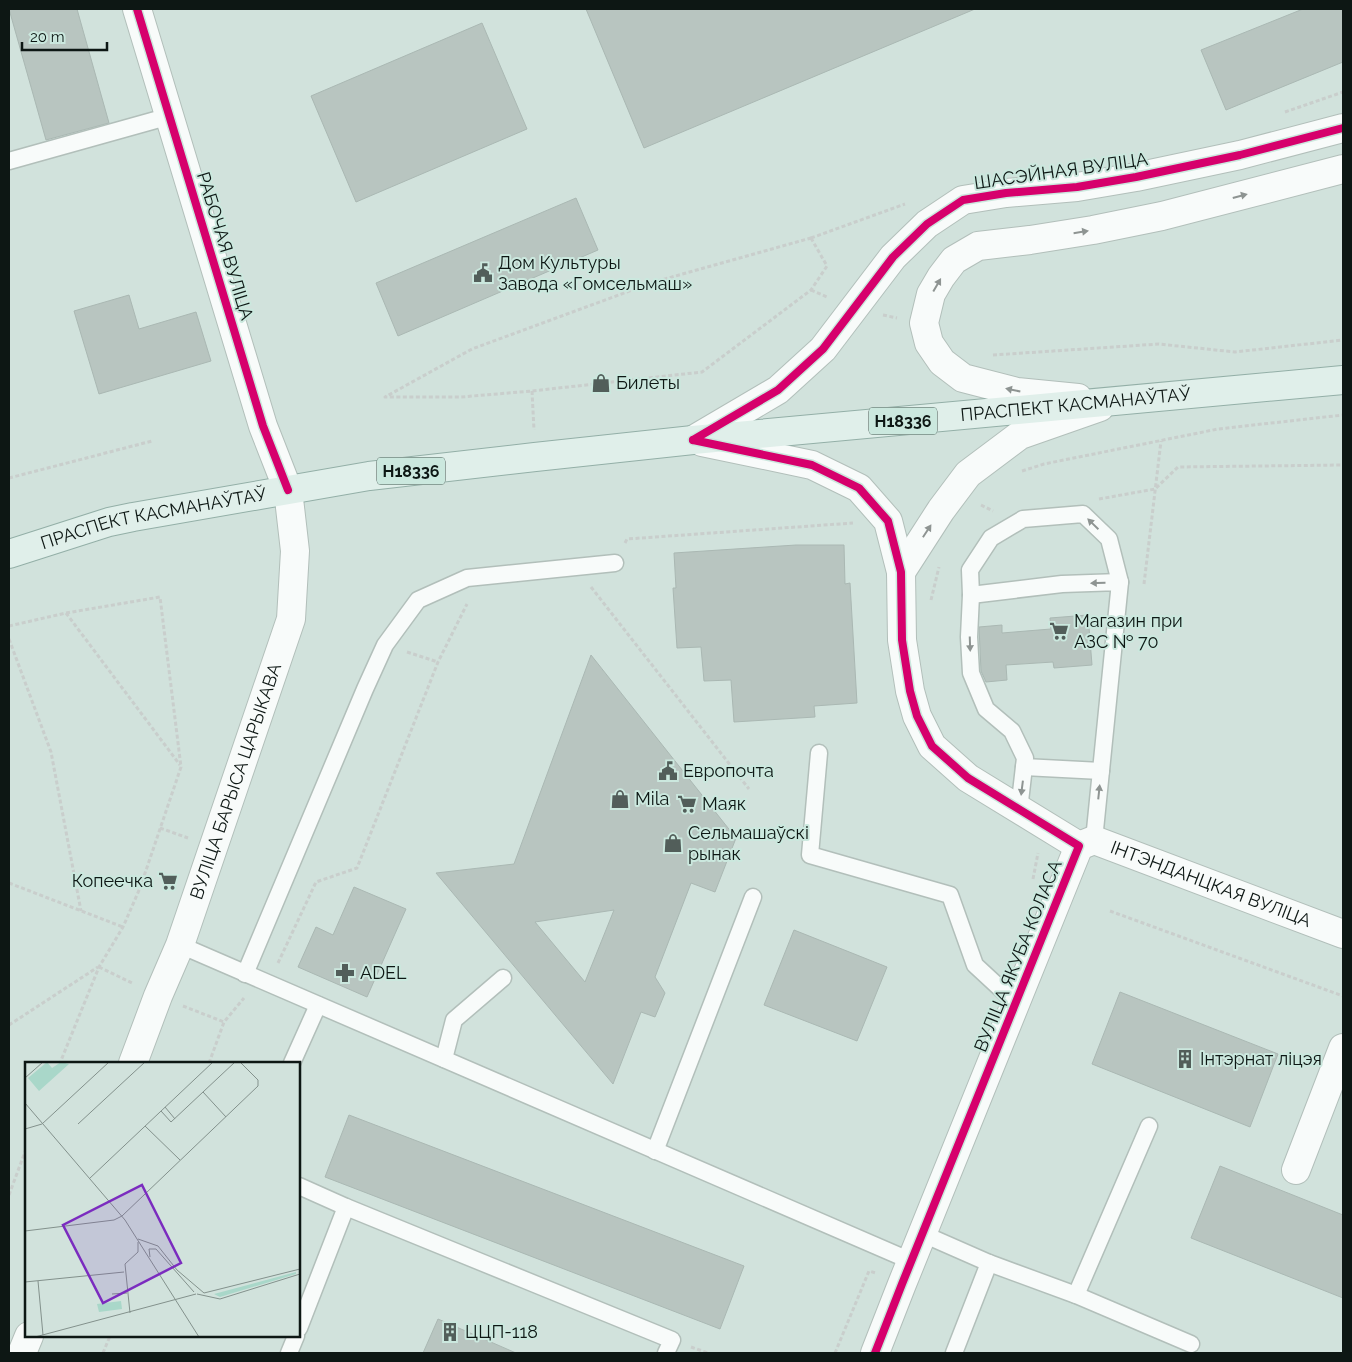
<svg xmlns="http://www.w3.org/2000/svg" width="1352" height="1362" font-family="Raleway,sans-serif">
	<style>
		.building { fill: #b8c5c0; stroke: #aab8b3; fill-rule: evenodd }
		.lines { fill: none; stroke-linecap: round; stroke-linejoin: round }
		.service-casing { stroke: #b2bfba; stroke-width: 19 }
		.minor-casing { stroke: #b2bfba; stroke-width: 30 }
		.secondary-casing { stroke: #b2bfba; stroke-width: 30 }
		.primary-casing { stroke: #93afa7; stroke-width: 30 }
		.path { stroke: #c9cecc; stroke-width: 3; stroke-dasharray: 4 2.5; stroke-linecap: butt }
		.service { stroke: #f8fbfa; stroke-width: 16 }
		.minor { stroke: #f8fbfa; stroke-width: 28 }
		.secondary { stroke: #f8fbfa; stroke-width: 28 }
		.primary { stroke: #e0efea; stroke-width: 28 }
		.cycleway-casing { stroke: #cbe8de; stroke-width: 11 }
		.cycleway { stroke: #d6006c; stroke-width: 8 }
		.oneway { fill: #8e9492 }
		.labels { text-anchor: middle; stroke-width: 4; stroke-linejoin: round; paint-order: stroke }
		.shield { fill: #cbe8de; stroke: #465651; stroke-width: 1 }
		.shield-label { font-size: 16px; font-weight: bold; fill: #0d1714 }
		.street-label { font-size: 18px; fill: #0d1714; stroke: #cbe8de }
		.poi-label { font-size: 18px; fill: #0d1714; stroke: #cbe8de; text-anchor: start }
		.inset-road { fill: none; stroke: #83918c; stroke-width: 1 }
		.view { fill: #7b2cbf; fill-opacity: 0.15; stroke: #7b2cbf; stroke-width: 2.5 }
		.inset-edge { fill: none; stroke: #0d1714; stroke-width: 2.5 }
	</style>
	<rect width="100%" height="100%" fill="#d1e2dc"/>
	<g class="building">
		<path d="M 9,9 L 77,9 L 109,123 L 46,140 Z"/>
		<path d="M 586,9 L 975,9 L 644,148 Z"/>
		<path d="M 1303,9 L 1343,9 L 1343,62 L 1226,110 L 1201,50 Z"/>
		<path d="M 482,23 L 527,129 L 356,202 L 311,96 Z"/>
		<path d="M 576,198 L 598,250 L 398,336 L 376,283 Z"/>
		<path d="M 129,295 L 139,329 L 196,312 L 211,361 L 99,394 L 74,311 Z"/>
		<path d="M 796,545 L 844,545 L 845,584 L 850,583 L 857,703 L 814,706 L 815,717 L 734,722 L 731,680 L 704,681 L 701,647 L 677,648 L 673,588 L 676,588 L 674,553 Z"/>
		<path d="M 1088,615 L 1092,665 L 1054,668 L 1053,662 L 1006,665 L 1007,680 L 986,682 L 981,671 L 979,627 L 1002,625 L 1002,633 L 1051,629 L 1050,618 Z"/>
		<path d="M 591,655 L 736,838 L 715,892 L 691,883 L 655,977 L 665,993 L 655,1017 L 641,1012 L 613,1084 L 436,873 L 514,864 ZM 614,910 L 585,982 L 535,922 Z"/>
		<path d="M 354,887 L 406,909 L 367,997 L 298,967 L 316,927 L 333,935 Z"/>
		<path d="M 794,930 L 887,967 L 857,1041 L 764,1005 Z"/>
		<path d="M 1120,992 L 1278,1054 L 1250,1127 L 1092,1064 Z"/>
		<path d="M 349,1115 L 744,1266 L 720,1329 L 325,1177 Z"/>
		<path d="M 1220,1166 L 1343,1215 L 1343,1298 L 1191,1238 Z"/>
		<path d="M 438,1319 L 516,1353 L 423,1353 Z"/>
	</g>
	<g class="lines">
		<g class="service-casing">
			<g id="service">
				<path d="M 9,161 L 170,116"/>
				<path d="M 971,595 L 1062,584 L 1120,582 L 1094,840"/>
				<path d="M 819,753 L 810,855 L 950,895 L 975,965 L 1015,1002"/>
				<path d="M 1024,767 L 1101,771"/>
				<path d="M 1019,810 L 1025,758 L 1012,731 L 986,709 L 971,673 L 969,637 L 971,595 L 970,570 L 991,538 L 1023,519 L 1083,514 L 1109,539 L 1120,582"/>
				<path d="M 180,945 L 911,1261"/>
				<path d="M 245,974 L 365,689 L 385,645 L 418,600 L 467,578 L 615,563"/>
				<path d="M 444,1059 L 454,1020 L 503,978"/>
				<path d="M 292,1063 L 318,1005"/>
				<path d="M 655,1151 L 753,897"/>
				<path d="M 299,1186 L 346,1207 L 672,1340 L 666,1353"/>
				<path d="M 923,1234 L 989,1263 L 1076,1295 L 1191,1344"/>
				<path d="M 1076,1295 L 1149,1126"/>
				<path d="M 299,1328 L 346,1207"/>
				<path d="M 289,1353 L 296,1336"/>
				<path d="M 954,1353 L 989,1263"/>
			</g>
		</g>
		<g class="minor-casing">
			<g id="minor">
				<path d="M 137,9 L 263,426 L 288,490"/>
				<path d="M 1078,398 L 1017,392 L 963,378 L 942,362 L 929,343 L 924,323 L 931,294 L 941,277 L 954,260 L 978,246 L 1030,240 L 1093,230 L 1162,216 L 1343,169"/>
				<path d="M 693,440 L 778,390 L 823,349 L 893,257 L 927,224 L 963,200 L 1006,193 L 1077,187 L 1136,177 L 1240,155 L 1343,128"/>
				<path d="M 702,442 L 812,465 L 859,488 L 888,521 L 901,572 L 902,640 L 910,691 L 917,716 L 932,746 L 968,778 L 1079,846"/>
				<path d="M 901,572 L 941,510 L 968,474 L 1020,435 L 1100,407"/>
				<path id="s1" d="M 1079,846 L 1094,840 L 1343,934"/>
				<path d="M 1296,1170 L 1343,1048"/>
				<path d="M 875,1353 L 902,1284 L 1079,846"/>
			</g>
		</g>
		<g class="secondary-casing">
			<g id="secondary">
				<path id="s2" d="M 133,1063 L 158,996 L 180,945 L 291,619 L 295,551 L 288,490"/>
				<path d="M 22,1353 L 29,1336"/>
			</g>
		</g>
		<g class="primary-casing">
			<g id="primary">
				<path id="s3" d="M 9,554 L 109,522 L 133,517 L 369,476 L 535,457 L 693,440 L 1343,380"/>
			</g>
		</g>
		<g class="path">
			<path d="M 1285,112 L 1343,92"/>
			<path d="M 811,238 L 827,266 L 811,290 L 702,372 L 532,391 L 461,397 L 385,397 L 472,349 L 654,282 Z"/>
			<path d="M 811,238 L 905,204"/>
			<path d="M 811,290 L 827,297"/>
			<path d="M 883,315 L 897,318"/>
			<path d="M 993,355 L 1159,344 L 1235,352 L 1343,340"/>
			<path d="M 532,391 L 534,430"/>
			<path d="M 1022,471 L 1044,464 L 1218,429 L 1343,415"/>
			<path d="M 9,478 L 152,441"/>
			<path d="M 1099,499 L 1155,489 L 1178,467 L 1343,465"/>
			<path d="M 981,505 L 993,511"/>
			<path d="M 625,543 L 627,539 L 853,523"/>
			<path d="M 1144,584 L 1161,441"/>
			<path d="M 591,587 L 749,789"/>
			<path d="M 931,600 L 939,567"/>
			<path d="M 66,613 L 180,765"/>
			<path d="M 9,626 L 66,613 L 160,597 L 181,767 L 140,888 L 123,927 L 99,967 L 60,1063"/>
			<path d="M 9,639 L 51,752 L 81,911"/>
			<path d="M 407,652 L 438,662"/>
			<path d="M 160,828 L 188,838"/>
			<path d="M 1033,879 L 1038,853"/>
			<path d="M 9,883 L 123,927"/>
			<path d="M 1110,911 L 1343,996"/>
			<path d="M 278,963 L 316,882 L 357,868 L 438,662 L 467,604"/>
			<path d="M 99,967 L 134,984"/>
			<path d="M 183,1006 L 224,1022"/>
			<path d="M 9,1025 L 98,967"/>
			<path d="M 209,1063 L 224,1022 L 244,998"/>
			<path d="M 9,1195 L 26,1149"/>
			<path d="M 691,1347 L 708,1353"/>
			<path d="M 103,1353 L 110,1336"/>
			<path d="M 835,1353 L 869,1271 L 876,1273"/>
		</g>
		<use href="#service" class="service"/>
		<use href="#minor" class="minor"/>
		<use href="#secondary" class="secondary"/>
		<use href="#primary" class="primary"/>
		<g class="cycleway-casing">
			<g id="cycleway">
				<path d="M 137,9 L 263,426 L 288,490"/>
				<path d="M 693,440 L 812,465 L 859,488 L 888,521 L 901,572 L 902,640 L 910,691 L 917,716 L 932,746 L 968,778 L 1079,846 L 902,1284 L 875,1353"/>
				<path d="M 693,440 L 778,390 L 823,349 L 893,257 L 927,224 L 963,200 L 1006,193 L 1077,187 L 1136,177 L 1240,155 L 1343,128"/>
			</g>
		</g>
		<use href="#cycleway" class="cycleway"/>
	</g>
	<defs><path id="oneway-solid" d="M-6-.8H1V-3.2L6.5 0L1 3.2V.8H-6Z" transform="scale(1.25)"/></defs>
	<g class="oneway">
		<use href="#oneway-solid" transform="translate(1240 196) rotate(-15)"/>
		<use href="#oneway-solid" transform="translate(1081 232) rotate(-9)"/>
		<use href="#oneway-solid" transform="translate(937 285) rotate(-60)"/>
		<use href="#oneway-solid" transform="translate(1013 390) rotate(-168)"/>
		<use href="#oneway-solid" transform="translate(1093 524) rotate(-136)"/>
		<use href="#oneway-solid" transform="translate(927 531) rotate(-57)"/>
		<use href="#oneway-solid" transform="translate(1098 583) rotate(178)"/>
		<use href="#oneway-solid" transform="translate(970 644) rotate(88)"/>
		<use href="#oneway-solid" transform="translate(1022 788) rotate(97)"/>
		<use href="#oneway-solid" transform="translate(1099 792) rotate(-84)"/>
	</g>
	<defs>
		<g id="civic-bare" transform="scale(1.5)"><path d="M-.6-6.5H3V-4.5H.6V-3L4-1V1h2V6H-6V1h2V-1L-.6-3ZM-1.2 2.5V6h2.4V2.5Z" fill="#525e5a" stroke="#cbe8de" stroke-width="2.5" paint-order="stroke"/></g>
		<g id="shop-bare" transform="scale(1.5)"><path d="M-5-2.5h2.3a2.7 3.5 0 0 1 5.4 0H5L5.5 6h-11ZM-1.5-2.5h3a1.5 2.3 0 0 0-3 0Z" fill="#525e5a" stroke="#cbe8de" stroke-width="2.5" paint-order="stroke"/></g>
		<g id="supermarket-bare" transform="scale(1.5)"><path d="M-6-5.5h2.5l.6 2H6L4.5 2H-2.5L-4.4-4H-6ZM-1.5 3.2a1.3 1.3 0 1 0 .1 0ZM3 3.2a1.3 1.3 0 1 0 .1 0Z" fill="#525e5a" stroke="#cbe8de" stroke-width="2.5" paint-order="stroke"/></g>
		<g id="pharmacy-bare" transform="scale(1.5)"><path d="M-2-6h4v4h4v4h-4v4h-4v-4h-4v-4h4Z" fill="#525e5a" stroke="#cbe8de" stroke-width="2.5" paint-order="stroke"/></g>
		<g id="building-bare" transform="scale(1.5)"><path d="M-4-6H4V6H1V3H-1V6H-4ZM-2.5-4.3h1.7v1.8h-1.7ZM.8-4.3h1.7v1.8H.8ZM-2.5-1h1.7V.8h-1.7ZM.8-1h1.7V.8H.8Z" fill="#525e5a" stroke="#cbe8de" stroke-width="2.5" paint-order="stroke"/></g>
	</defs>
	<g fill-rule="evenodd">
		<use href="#civic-bare" x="483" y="273"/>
		<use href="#shop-bare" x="601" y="383"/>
		<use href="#supermarket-bare" x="1059" y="631"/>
		<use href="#civic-bare" x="668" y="771"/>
		<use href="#shop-bare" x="620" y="799"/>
		<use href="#supermarket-bare" x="687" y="804"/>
		<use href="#shop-bare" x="673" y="843"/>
		<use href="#supermarket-bare" x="168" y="881"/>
		<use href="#pharmacy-bare" x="345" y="973"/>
		<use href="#building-bare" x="1185" y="1059"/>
		<use href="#building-bare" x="450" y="1332"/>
	</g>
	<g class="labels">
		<g class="shield">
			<rect x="869" y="407.5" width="68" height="27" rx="4"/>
			<rect x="377" y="457.5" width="68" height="27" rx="4"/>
		</g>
		<g class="shield-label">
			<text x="903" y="427">Н18336</text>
			<text x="411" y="477">Н18336</text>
		</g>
		<g class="street-label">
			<text transform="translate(1061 171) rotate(-8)" y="6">ШАСЭЙНАЯ ВУЛІЦА</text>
			<text transform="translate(225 246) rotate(73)" y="6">РАБОЧАЯ ВУЛІЦА</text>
			<text dy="6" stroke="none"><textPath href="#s3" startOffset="1079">ПРАСПЕКТ КАСМАНАЎТАЎ</textPath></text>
			<text dy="6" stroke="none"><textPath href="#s3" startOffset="149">ПРАСПЕКТ КАСМАНАЎТАЎ</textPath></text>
			<text dy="6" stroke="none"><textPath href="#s2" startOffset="300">ВУЛІЦА БАРЫСА ЦАРЫКАВА</textPath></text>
			<text dy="6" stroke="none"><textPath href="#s1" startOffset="141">ІНТЭНДАНЦКАЯ ВУЛІЦА</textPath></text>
			<text transform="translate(1018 956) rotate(-68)" y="6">ВУЛІЦА ЯКУБА КОЛАСА</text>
		</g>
		<g class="poi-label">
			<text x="498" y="269">Дом Культуры<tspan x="498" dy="21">Завода «Гомсельмаш»</tspan></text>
			<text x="616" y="389">Билеты</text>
			<text x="1074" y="627">Магазин при<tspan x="1074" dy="21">АЗС № 70</tspan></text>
			<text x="683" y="777">Европочта</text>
			<text x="635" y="805">Mila</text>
			<text x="702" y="810">Маяк</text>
			<text x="688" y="839">Сельмашаўскі<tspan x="688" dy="21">рынак</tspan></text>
			<text x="153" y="887" text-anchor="end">Копеечка</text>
			<text x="360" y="979">ADEL</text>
			<text x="1200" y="1065">Інтэрнат ліцэя</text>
			<text x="465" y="1338">ЦЦП-118</text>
		</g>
	</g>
	<g transform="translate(25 1062)">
		<rect width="275" height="275" fill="#d1e2dc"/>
		<path d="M 22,0 L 27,6 L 36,0 L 44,2 L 14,29 L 3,16 ZM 271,212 L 195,235 L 189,232 L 271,210 ZM 96,239 L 97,247 L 74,250 L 72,242 Z" fill="#a9d7c9"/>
		<path class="inset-road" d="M 0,16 L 18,0M 178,30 L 201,55M 0,41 L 100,158 L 174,275M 140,45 L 150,57M 136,49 L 146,60 L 210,0M 53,62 L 120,0M 120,64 L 155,98M 0,67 L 17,62 L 84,0M 64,117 L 188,0M 97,154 L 233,24 L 233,18 L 215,0M 0,169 L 89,158 L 97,154M 113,177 L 133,184 L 152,208 L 179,231 L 275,207M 125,195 L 124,187 L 131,187 L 169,230M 13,219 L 18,273M 0,220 L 99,210M 87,232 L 102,231M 172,232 L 195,237 L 275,212M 105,251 L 100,202 L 113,190 L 113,180M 10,275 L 171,232"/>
		<path class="view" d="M 117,123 L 156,201 L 78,241 L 38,163 Z"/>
		<rect width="275" height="275" class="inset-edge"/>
	</g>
	<rect width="1352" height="1362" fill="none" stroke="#0d1714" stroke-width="20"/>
	<path d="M22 42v8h85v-8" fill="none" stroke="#0d1714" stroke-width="2.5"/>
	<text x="30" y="42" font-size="15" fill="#0d1714" stroke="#cbe8de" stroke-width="4" paint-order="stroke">20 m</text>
</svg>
